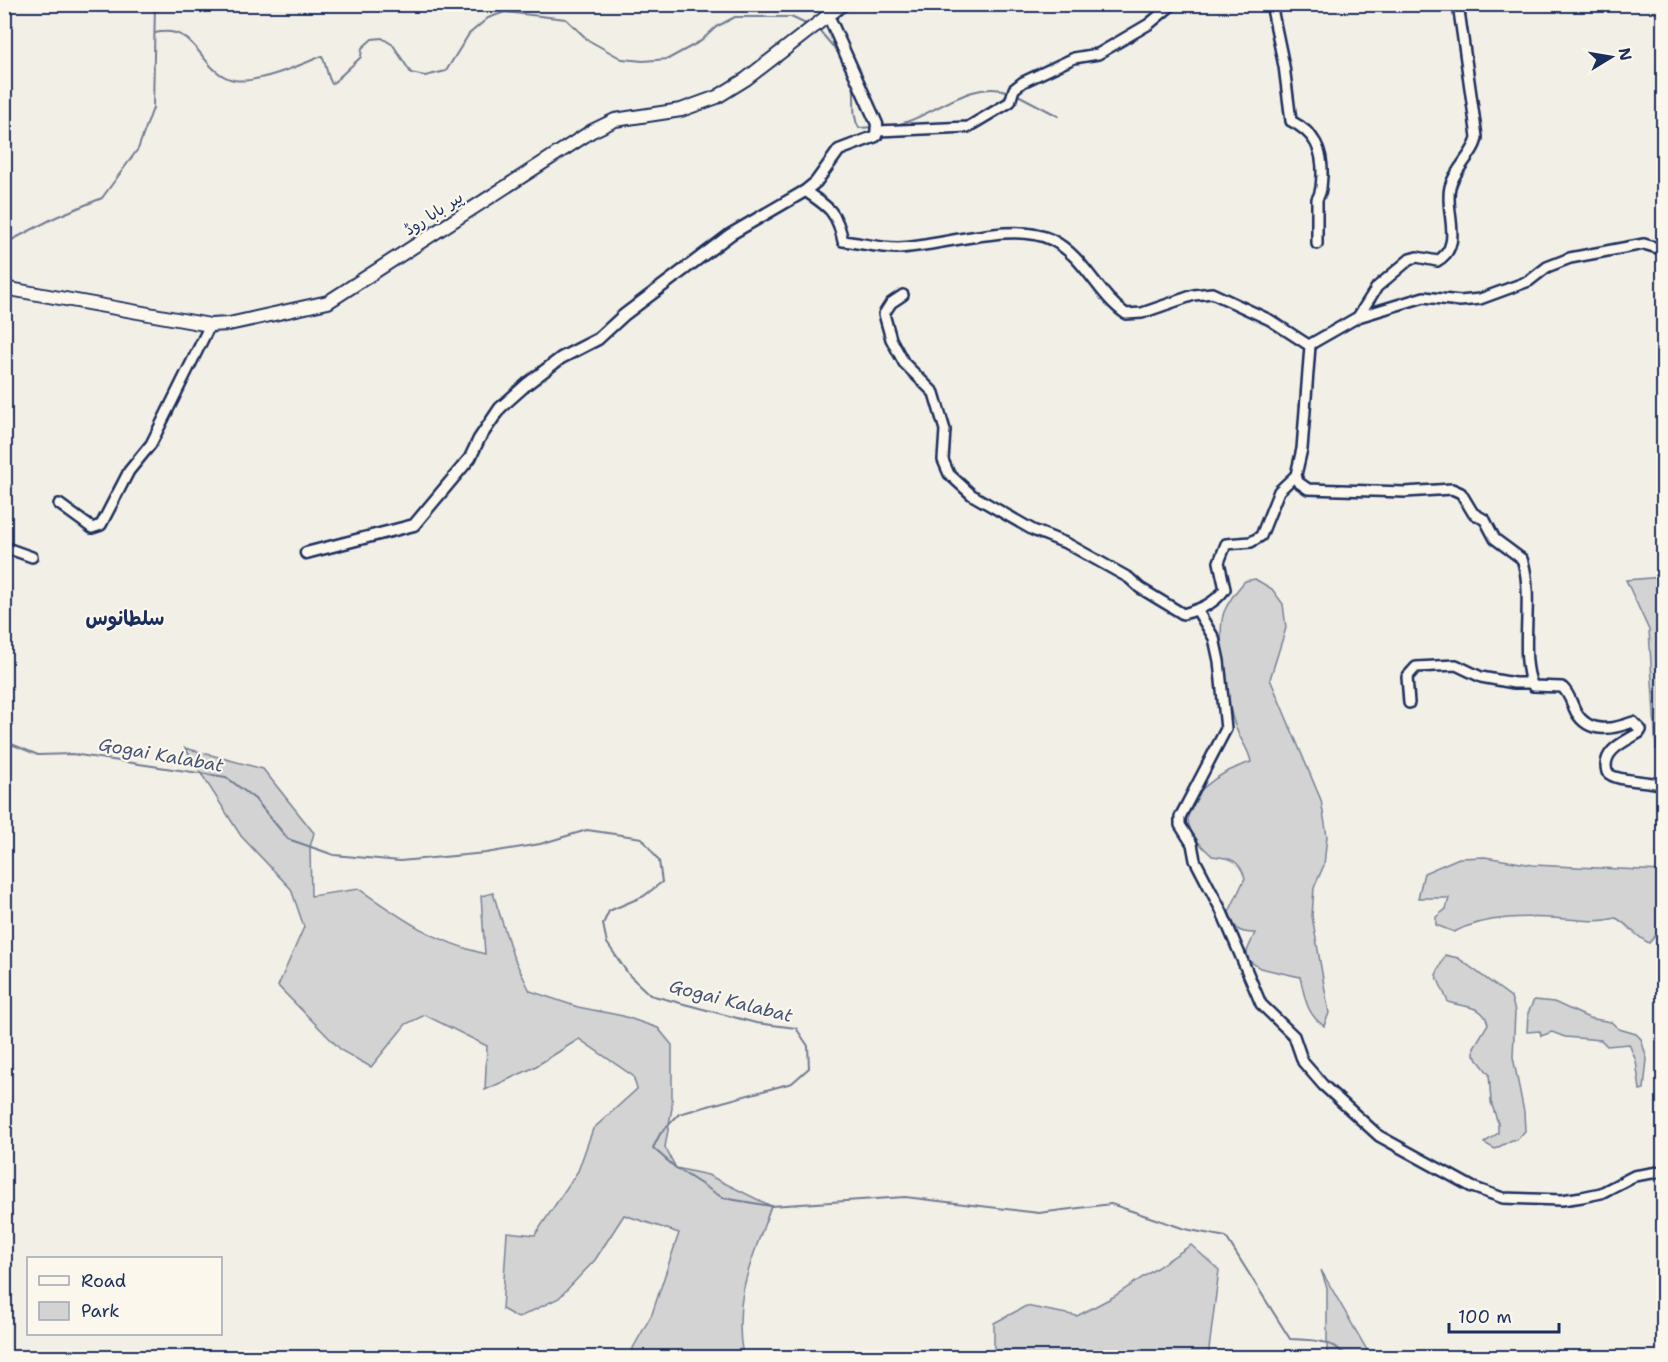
<svg xmlns="http://www.w3.org/2000/svg" width="1668" height="1362" font-family="'Shantell Sans','Playpen Sans Arabic',sans-serif">
	<style>
		.green { fill: #d2d3d2; stroke: #768198; stroke-width: 1.5 }
		.lines { fill: none; stroke-linecap: round; stroke-linejoin: round }
		.stream { stroke: #707b93; stroke-width: 2 }
		.minor-casing { stroke: #1b2f5e; stroke-width: 14 }
		.tertiary-casing { stroke: #1b2f5e; stroke-width: 15 }
		.secondary-casing { stroke: #1b2f5e; stroke-width: 16 }
		.minor { stroke: #fbf7ec; stroke-width: 9 }
		.tertiary { stroke: #fbf7ec; stroke-width: 10 }
		.secondary { stroke: #fbf7ec; stroke-width: 12 }
		.labels { text-anchor: middle; stroke-width: 4.5; stroke-linejoin: round; paint-order: stroke }
		.street-label { font-size: 16px; fill: #1b2f5e; stroke: #fbf7ec }
		.water-label { font-size: 18px; font-style: italic; fill: #465579; stroke: #fbf7ec }
		.quarter-label { font-size: 20px; font-weight: bold; fill: #1b2f5e; stroke: #fbf7ec }
	</style>
	<rect width="100%" height="100%" fill="#f2efe6"/>
	<filter id="ink" filterUnits="userSpaceOnUse"><feTurbulence type="fractalNoise" baseFrequency=".0167" numOctaves="2"/><feDisplacementMap in="SourceGraphic" scale="12" xChannelSelector="R" yChannelSelector="G"/><feConvolveMatrix kernelMatrix="1 2 1 2 8 2 1 2 1" color-interpolation-filters="sRGB"/></filter>
	<g filter="url(#ink)">
		<g class="green">
			<path d="M 1663,577 L 1664,577 L 1663,750 L 1656,749 L 1649,630 L 1626,580 Z"/>
			<path d="M 1255,579 L 1272,589 L 1283,604 L 1286,628 L 1270,679 L 1321,800 L 1327,836 L 1324,865 L 1314,888 L 1312,916 L 1329,1013 L 1324,1026 C 1306,1014 1305,997 1300,977 L 1260,968 L 1248,960 L 1247,951 L 1255,933 C 1237,933 1235,929 1229,912 L 1245,878 C 1239,859 1230,858 1212,856 C 1205,849 1195,841 1191,831 C 1175,796 1225,770 1251,762 C 1249,749 1240,740 1236,728 C 1227,705 1216,634 1224,612 C 1229,600 1237,590 1245,581 Z"/>
			<path d="M 185,748 L 263,769 L 314,833 L 310,847 L 311,896 L 359,889 C 402,919 433,941 485,954 L 481,896 L 493,893 L 513,956 L 530,991 L 578,1007 L 623,1016 L 658,1028 L 672,1045 L 672,1108 L 665,1147 L 676,1168 L 708,1175 L 771,1206 C 752,1261 732,1297 743,1357 L 628,1357 L 652,1314 L 679,1233 L 624,1215 L 595,1260 L 559,1298 L 518,1318 L 502,1309 L 507,1232 L 535,1235 L 578,1171 L 593,1129 L 637,1089 L 633,1076 L 579,1039 L 533,1068 L 485,1090 L 487,1046 L 425,1015 L 406,1024 L 371,1067 L 342,1051 L 278,986 L 304,927 L 291,889 L 241,836 Z"/>
			<path d="M 1485,857 L 1533,865 L 1663,871 L 1663,927 L 1649,943 C 1635,936 1629,925 1616,918 C 1597,923 1583,920 1565,919 C 1528,916 1487,915 1454,932 L 1436,925 L 1436,917 L 1446,909 L 1449,898 L 1418,898 L 1424,873 L 1459,858 Z"/>
			<path d="M 1445,955 L 1458,958 L 1511,997 L 1515,1011 L 1513,1057 L 1524,1112 L 1525,1131 L 1517,1140 L 1512,1140 L 1495,1149 L 1484,1143 L 1498,1133 L 1498,1123 L 1491,1102 L 1489,1074 L 1474,1055 L 1474,1047 L 1488,1024 C 1483,1004 1464,1008 1448,1002 L 1436,975 Z"/>
			<path d="M 1534,1000 L 1554,1002 L 1589,1018 L 1611,1022 L 1619,1029 L 1636,1034 L 1641,1039 L 1647,1059 L 1644,1089 L 1640,1090 L 1636,1061 L 1629,1044 L 1607,1046 L 1601,1040 L 1565,1037 L 1552,1032 L 1541,1036 L 1540,1031 L 1527,1032 L 1528,1013 Z"/>
			<path d="M 1191,1245 L 1219,1270 L 1208,1357 L 994,1357 L 994,1323 L 1026,1306 L 1077,1316 L 1113,1297 Z"/>
			<path d="M 1321,1270 L 1371,1357 L 1327,1357 L 1327,1288 Z"/>
		</g>
		<g class="lines">
			<g class="stream">
				<path d="M 819,30 L 841,56"/>
				<path d="M 155,33 C 199,23 199,73 234,80 C 257,84 301,65 322,56 C 327,66 326,74 332,84 L 361,57 L 362,48 L 372,39 L 382,38 L 393,45 L 411,73 L 425,76 L 446,71 L 469,34 L 488,18 L 505,12 L 566,19 L 588,40 L 622,59 L 643,61 L 668,59 L 701,41 L 716,27 L 735,17 L 791,17 L 806,24"/>
				<path d="M 853,83 C 856,98 851,115 859,128 L 874,127"/>
				<path d="M 1016,94 L 1058,116"/>
				<path d="M 889,126 C 929,122 967,77 1010,92"/>
				<path d="M 4,244 L 56,217 L 102,198 L 138,149 L 153,108 L 155,4"/>
				<path d="M 4,741 L 38,755 L 72,754 L 226,777 L 255,799 L 288,839 L 334,855 L 400,861 L 486,853 L 540,844 L 587,830 L 642,838 L 659,861 L 662,882 L 644,896 L 609,911 L 603,924 L 607,943 L 629,975 L 650,995 L 756,1023 L 796,1028 L 808,1046 L 809,1068 L 792,1083 L 679,1114 L 660,1134 L 653,1148 L 676,1168 L 723,1198 L 771,1206 L 905,1197 L 1039,1213 L 1111,1204 L 1185,1229 L 1226,1237 L 1290,1339 C 1315,1340 1330,1339 1349,1358"/>
			</g>
			<g class="minor-casing">
				<g id="minor">
					<path d="M 1271,4 L 1284,66 L 1291,121 C 1315,133 1323,150 1322,176 C 1321,185 1322,192 1317,199 L 1317,244"/>
					<path d="M 878,131 L 968,127 L 1010,102 L 1014,89 L 1023,82 L 1074,58 L 1098,54 L 1149,24 L 1173,4"/>
					<path d="M 805,191 C 829,207 837,212 843,241 C 861,243 880,248 898,248 C 939,247 1015,220 1052,240 C 1085,257 1097,294 1126,314 L 1142,313 L 1194,295 L 1212,293 L 1270,320 L 1310,346 L 1302,449 L 1296,475 L 1298,482 L 1308,489 L 1405,492 L 1452,489 L 1461,493 L 1473,513 L 1485,520 L 1495,539 L 1522,559 C 1535,595 1518,657 1533,686 L 1562,687 C 1570,694 1571,703 1576,712 C 1589,735 1614,729 1633,722 L 1641,730 L 1639,733 C 1624,742 1601,751 1607,772 C 1615,782 1647,780 1664,785"/>
					<path d="M 903,295 L 891,303 L 884,314 L 891,339 L 904,363 L 934,393 L 945,430 L 943,460 L 949,474 L 972,495 L 1033,530 L 1068,544 L 1129,578 L 1140,588 L 1183,614 C 1201,609 1214,604 1225,589 L 1219,562 L 1226,544 L 1251,542 L 1261,536 L 1279,491 L 1296,475"/>
					<path d="M 1358,317 L 1424,297 L 1460,301 L 1480,299 L 1529,281 L 1547,267 L 1570,258 L 1644,244 L 1664,250"/>
					<path d="M 1309,345 L 1358,317 L 1377,287 L 1410,259 L 1417,257 L 1437,261 C 1465,246 1444,211 1450,187 C 1455,168 1476,152 1477,137 L 1458,4"/>
					<path d="M 59,504 L 92,528 L 101,525 L 129,471 L 151,444 L 210,325"/>
					<path d="M 4,547 L 32,557"/>
					<path d="M 1197,610 L 1214,638 L 1219,661 L 1226,729 L 1180,817 L 1180,825 L 1192,844 L 1195,860 L 1221,910 L 1261,1004 L 1294,1036 L 1303,1062 L 1323,1085 L 1379,1136 L 1472,1187 L 1503,1198 L 1562,1200 L 1582,1197 L 1601,1193 L 1634,1176 L 1664,1171"/>
					<path d="M 1409,703 L 1407,677 L 1416,667 L 1456,665 L 1481,677 L 1514,683 L 1531,683"/>
				</g>
			</g>
			<g class="tertiary-casing">
				<path id="tertiary" d="M 306,553 L 414,525 L 470,458 L 479,439 L 500,408 L 527,384 L 561,358 L 598,339 L 624,315 L 731,234 L 805,191 L 816,182 L 839,150 L 876,136 L 877,124 L 828,15"/>
			</g>
			<g class="secondary-casing">
				<path id="secondary" d="M 4,288 L 210,325 L 229,324 L 328,302 L 592,131 L 615,120 L 681,110 L 717,97 L 746,79 L 843,4"/>
			</g>
			<use href="#minor" class="minor"/>
			<use href="#tertiary" class="tertiary"/>
			<use href="#secondary" class="secondary"/>
		</g>
	</g>
	<g class="labels">
		<g class="street-label">
			<text transform="translate(433 213) rotate(-33)" y="6">پیر بابا روڈ</text>
		</g>
		<g class="water-label">
			<text transform="translate(161 755) rotate(10)" y="6">Gogai Kalabat</text>
			<text transform="translate(731 1001) rotate(14)" y="6">Gogai Kalabat</text>
		</g>
		<g class="quarter-label">
			<text x="125" y="625">سلطانوس</text>
		</g>
	</g>
	<rect width="1668" height="1362" fill="none" stroke="#fbf7ec" stroke-width="24"/>
	<rect x="12" y="12" width="1644" height="1338" fill="none" stroke="#1b2f5e" stroke-width="2" filter="url(#ink)"/>
	<rect x="27" y="1257" width="195" height="78" fill="#fbf7ec" stroke="#a1a7b3" stroke-width="1.5"/>
	<rect x="39" y="1276" width="30" height="9" fill="#fbf7ec" stroke="#a1a7b3" stroke-width="1.5"/>
	<text x="81" y="1287" font-size="18" fill="#1b2f5e">Road</text>
	<rect x="39" y="1302" width="30" height="18" fill="#d2d3d2" stroke="#a1a7b3" stroke-width="1.5"/>
	<text x="81" y="1317" font-size="18" fill="#1b2f5e">Park</text>
	<g transform="translate(1611 57) rotate(79)" stroke="#fbf7ec" stroke-width="4.5" paint-order="stroke">
	<path d="M0-4.5L10 22L0 15L-10 22Z" fill="#1b2f5e"/>
	<text y="-9" font-size="16" font-weight="bold" text-anchor="middle" fill="#1b2f5e">N</text>
	</g>
	<path d="M1449 1323v9h110v-9" fill="none" stroke="#1b2f5e" stroke-width="3"/>
	<text x="1458" y="1323" font-size="18" fill="#1b2f5e" stroke="#fbf7ec" stroke-width="4.5" paint-order="stroke">100 m</text>
</svg>
